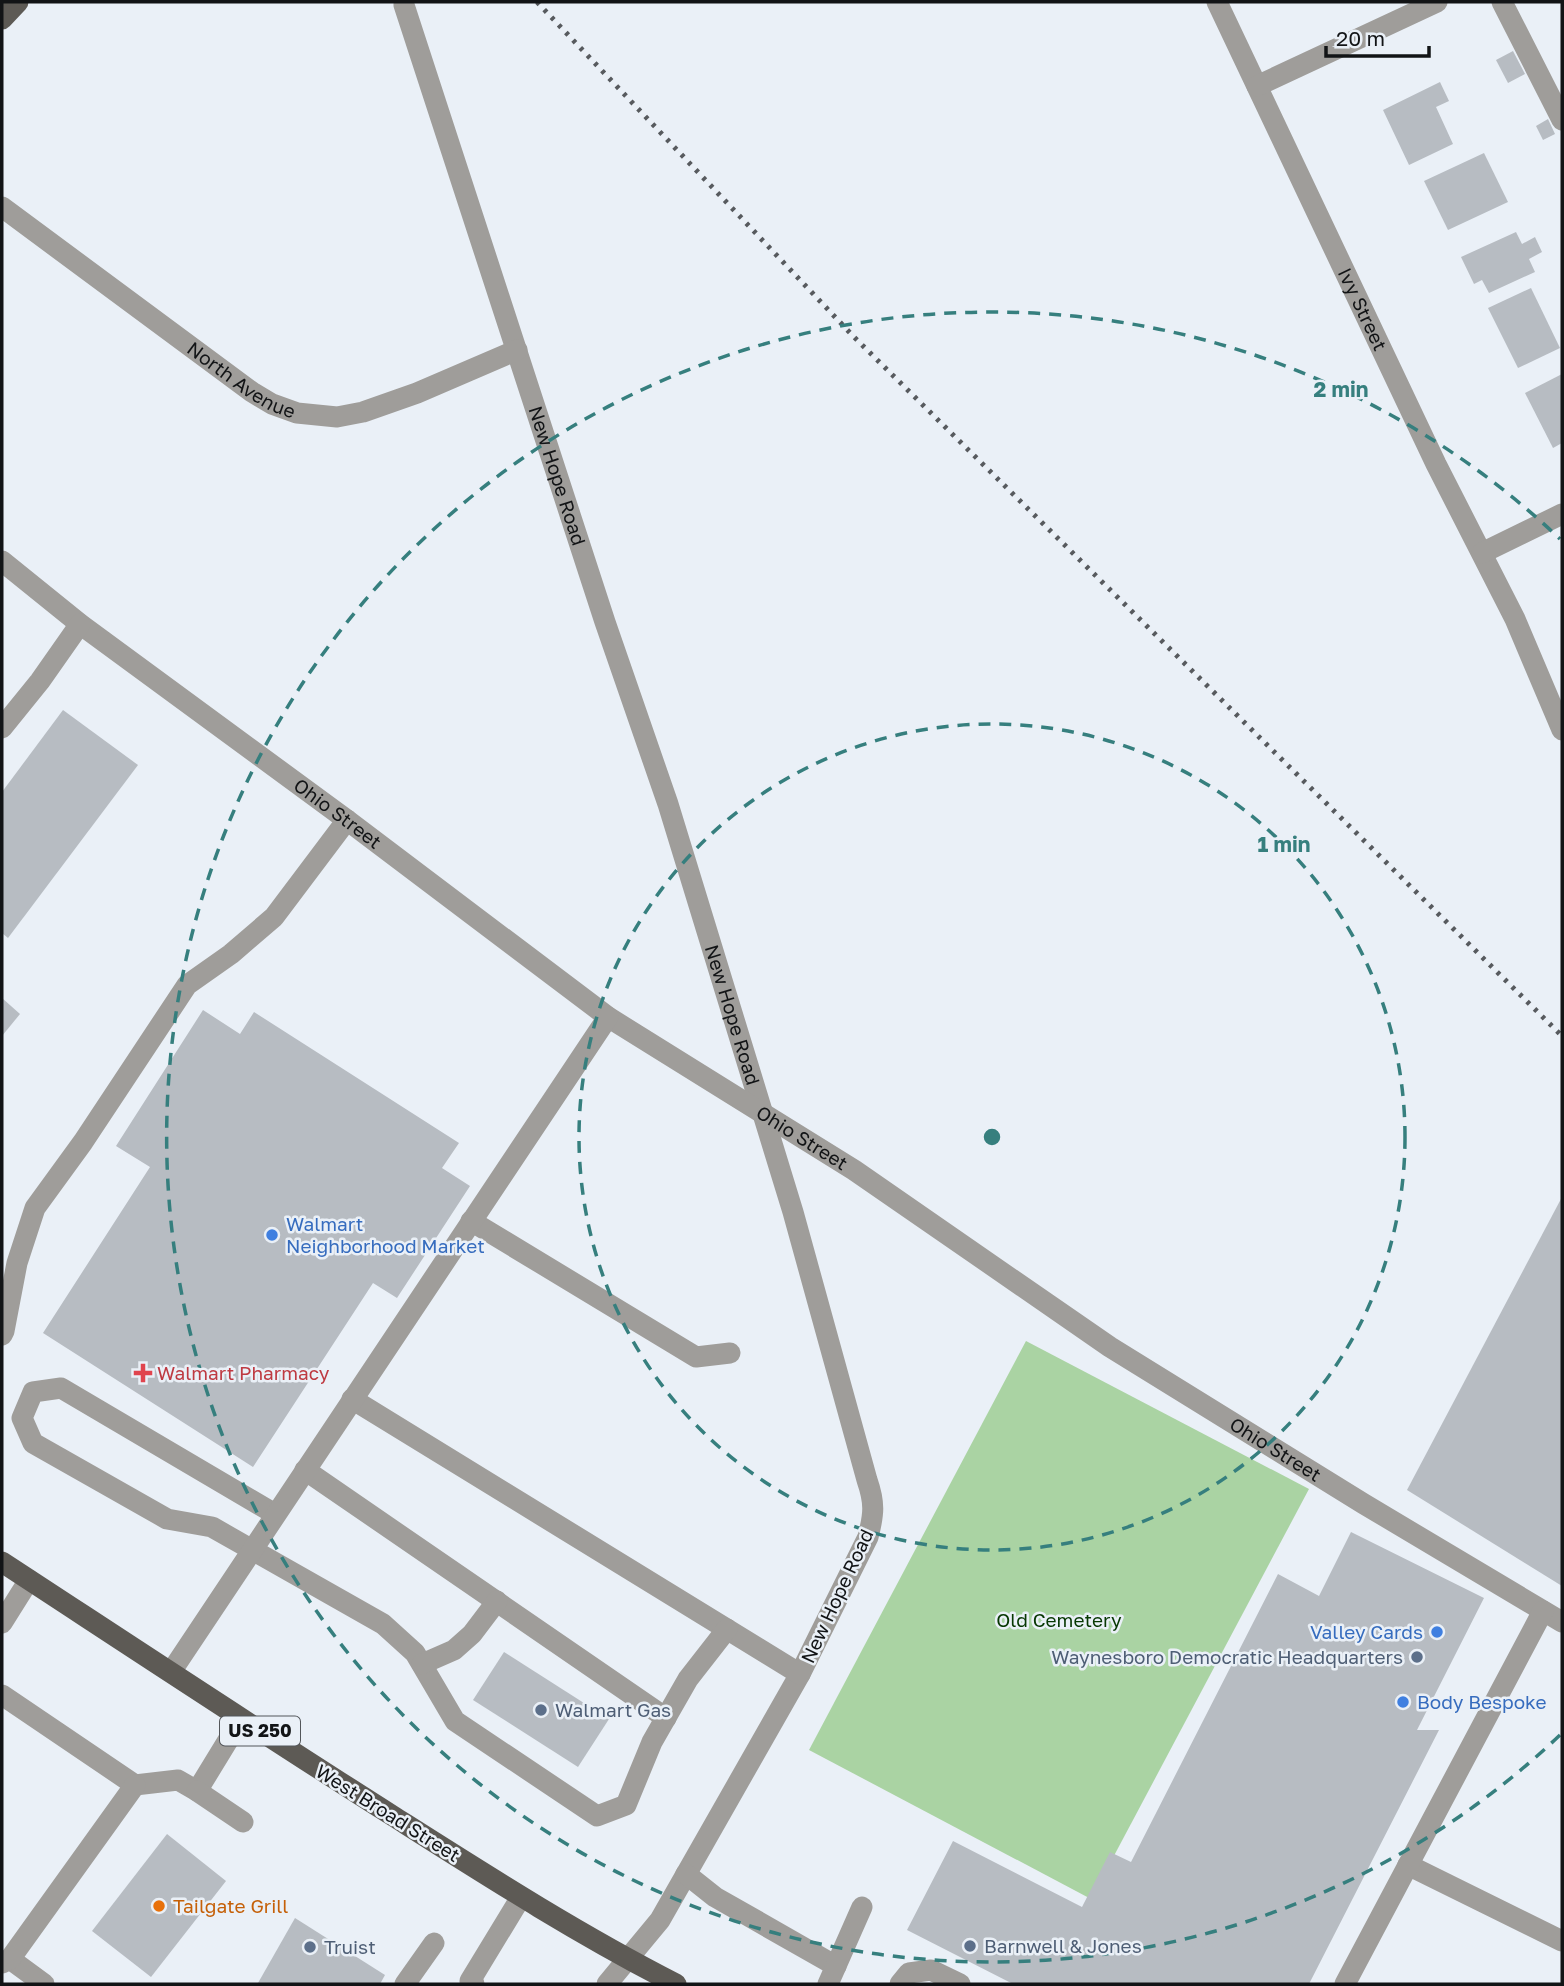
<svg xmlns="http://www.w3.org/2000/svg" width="1564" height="1986" font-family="'Golos Text',sans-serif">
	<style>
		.green { fill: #aad3a3 }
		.building { fill: #b7bcc2 }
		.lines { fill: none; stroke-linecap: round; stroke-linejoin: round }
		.minor { stroke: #9f9d9a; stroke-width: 21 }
		.major { stroke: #5d5a55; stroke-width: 21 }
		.rail { stroke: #575a5e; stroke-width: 5; stroke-dasharray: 3.5 7; stroke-linecap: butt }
		.ring { fill: none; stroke: #367f7e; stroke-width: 3.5; stroke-dasharray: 12 9 }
		.shop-dot { fill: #3f7fe0; stroke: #eaf0f7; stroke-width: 2.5 }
		.health-dot { fill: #e0444e; stroke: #eaf0f7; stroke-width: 2.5 }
		.service-dot { fill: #5c6f8a; stroke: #eaf0f7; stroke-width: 2.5 }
		.food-dot { fill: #e8710a; stroke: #eaf0f7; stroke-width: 2.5 }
		.labels { text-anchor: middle; stroke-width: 5; stroke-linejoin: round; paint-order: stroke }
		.shield { fill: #eaf0f7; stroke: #53565a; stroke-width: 2 }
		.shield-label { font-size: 18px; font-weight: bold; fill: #121416 }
		.street-label { font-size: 19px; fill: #121416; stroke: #eaf0f7 }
		.shop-label { font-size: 19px; fill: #366cbe; stroke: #eaf0f7; text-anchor: start }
		.health-label { font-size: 19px; fill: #be3a42; stroke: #eaf0f7; text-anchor: start }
		.park-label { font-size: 19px; fill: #073802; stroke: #eaf0f7 }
		.service-label { font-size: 19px; fill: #4e5e75; stroke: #eaf0f7; text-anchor: start }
		.food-label { font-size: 19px; fill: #c56008; stroke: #eaf0f7; text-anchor: start }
		.centre { fill: #367f7e; stroke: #eaf0f7; stroke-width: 3.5 }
		.ring-label { font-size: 21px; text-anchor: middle; font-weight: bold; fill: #367f7e; stroke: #eaf0f7; stroke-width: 5; stroke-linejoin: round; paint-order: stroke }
	</style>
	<rect width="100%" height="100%" fill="#eaf0f7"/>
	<path class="green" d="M 1026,1341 L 1309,1489 L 1091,1899 L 809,1750 Z"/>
	<g class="building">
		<path d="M 1513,51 L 1525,74 L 1508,83 L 1496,60 Z"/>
		<path d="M 1440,82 L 1449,101 L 1436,107 L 1453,144 L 1409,165 L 1383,110 Z"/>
		<path d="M 1548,119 L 1555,134 L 1543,140 L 1536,126 Z"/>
		<path d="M 1484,153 L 1508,202 L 1448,230 L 1424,181 Z"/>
		<path d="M 1516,232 L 1522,244 L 1535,237 L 1542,252 L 1529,259 L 1535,272 L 1489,293 L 1482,280 L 1474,284 L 1461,257 Z"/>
		<path d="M 1531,288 L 1560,348 L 1518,368 L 1488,308 Z"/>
		<path d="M 1562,374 L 1562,443 L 1553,448 L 1525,393 Z"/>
		<path d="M 63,710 L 138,765 L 8,938 L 2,933 L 2,792 Z"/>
		<path d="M 2,998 L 20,1014 L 2,1036 Z"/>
		<path d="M 203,1010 L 240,1034 L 254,1012 L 459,1143 L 442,1168 L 470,1186 L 397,1298 L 373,1283 L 253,1467 L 43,1333 L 150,1167 L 116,1146 Z"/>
		<path d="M 1562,1197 L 1562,1586 L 1407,1490 Z"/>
		<path d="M 1351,1532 L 1484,1598 L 1417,1730 L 1439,1730 L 1309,1984 L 1013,1984 L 907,1930 L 953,1841 L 1082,1907 L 1110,1852 L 1131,1862 L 1278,1574 L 1319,1596 Z"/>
		<path d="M 504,1652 L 609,1719 L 578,1767 L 473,1700 Z"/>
		<path d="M 167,1834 L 226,1881 L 151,1977 L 92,1931 Z"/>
		<path d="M 295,1918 L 385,1975 L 380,1984 L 258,1983 Z"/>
	</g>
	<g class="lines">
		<g class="minor">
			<path id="s1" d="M 1217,2 L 1436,464 L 1515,619 L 1562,730"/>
			<path d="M 1502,2 L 1562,120"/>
			<path id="s2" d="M 404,5 L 605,622 L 668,804 L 793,1212 L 867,1480 C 875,1503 874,1514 868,1537 L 800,1674 L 660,1920 L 607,1984"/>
			<path d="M 1257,86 L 1437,2"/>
			<path id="s3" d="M 2,207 L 252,392 L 272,404 L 297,413 L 337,417 L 363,412 L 417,393 L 517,350"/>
			<path d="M 1482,553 L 1562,514"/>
			<path id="s4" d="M 2,561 L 80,624 L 347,820 L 608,1017 L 854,1170 L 1110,1347 L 1364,1504 L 1562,1622"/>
			<path d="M 2,728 L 40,681 L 80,624"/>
			<path d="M 471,1221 L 696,1357 L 730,1353"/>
			<path d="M 2,1335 L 4,1331 L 17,1263 L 35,1208 L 83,1142 L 187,985 L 231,954 L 274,917 L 347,820"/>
			<path d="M 352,1399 L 800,1674"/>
			<path d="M 305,1470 L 666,1718"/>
			<path d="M 275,1514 L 61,1388 L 33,1392 L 22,1418 L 33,1443 L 167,1519 L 212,1527 L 383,1624 L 415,1653 L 455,1721 L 597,1816 L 626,1805 L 652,1742 L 688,1679 L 727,1629"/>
			<path d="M 2,1623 L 29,1580"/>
			<path d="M 422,1664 L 454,1650 L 472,1634 L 497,1601"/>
			<path d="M 171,1672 L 608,1017"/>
			<path d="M 2,1695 L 135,1785 L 178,1780 L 197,1791 L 241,1719"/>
			<path d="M 197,1791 L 243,1822"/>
			<path d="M 1408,1865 L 1562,1941"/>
			<path d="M 686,1874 L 715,1897 L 836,1966"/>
			<path d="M 10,1959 L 44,1984"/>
			<path d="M 2,1963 L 10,1959 L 135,1785"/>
			<path d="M 405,1984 L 434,1943"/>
			<path d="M 474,1984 L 470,1981 L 521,1897"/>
			<path d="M 828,1984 L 862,1907"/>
			<path d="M 900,1984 L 909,1973 L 931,1970 L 960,1984"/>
			<path d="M 1345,1984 L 1543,1611"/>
		</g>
		<g class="major">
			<path d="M 2,19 L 18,2"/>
			<path d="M 2,1562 C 132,1647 262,1733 393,1816 C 486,1875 578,1934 676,1984"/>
		</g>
		<path class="rail" d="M 537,2 L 854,337 L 1562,1036"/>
	</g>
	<g class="ring">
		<circle cx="992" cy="1137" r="413"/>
		<path d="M1560 1735A825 825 0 1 1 1560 539"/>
	</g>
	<g class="shop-dot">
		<circle cx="272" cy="1235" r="7"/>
		<circle cx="1437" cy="1632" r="7"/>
		<circle cx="1403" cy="1702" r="7"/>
	</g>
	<path class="health-dot" d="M139.5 1362.5h7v7h7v7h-7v7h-7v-7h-7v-7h7z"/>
	<g class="service-dot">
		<circle cx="1417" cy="1657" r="7"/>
		<circle cx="541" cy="1710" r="7"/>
		<circle cx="970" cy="1946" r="7"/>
		<circle cx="310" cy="1947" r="7"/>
	</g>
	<circle class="food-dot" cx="159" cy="1906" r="7"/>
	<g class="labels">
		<rect class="shield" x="220" y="1716.5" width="80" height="29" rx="5"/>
		<g class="shield-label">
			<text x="260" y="1737">US 250</text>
		</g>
		<g class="street-label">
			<text dy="7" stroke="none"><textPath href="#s1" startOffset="340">Ivy Street</textPath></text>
			<text dy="7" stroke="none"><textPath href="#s3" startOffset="296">North Avenue</textPath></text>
			<text dy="7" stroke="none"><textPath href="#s2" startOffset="495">New Hope Road</textPath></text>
			<text dy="7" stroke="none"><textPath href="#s4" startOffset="420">Ohio Street</textPath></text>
			<text dy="7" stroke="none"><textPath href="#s2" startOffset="1062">New Hope Road</textPath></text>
			<text dy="7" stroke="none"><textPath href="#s4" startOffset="987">Ohio Street</textPath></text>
			<text dy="7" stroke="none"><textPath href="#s4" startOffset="1554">Ohio Street</textPath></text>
			<text transform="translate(837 1596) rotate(-65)" y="7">New Hope Road</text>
			<text transform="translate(388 1813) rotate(32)" y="7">West Broad Street</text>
		</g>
		<g class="shop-label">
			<text x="286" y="1231">Walmart<tspan x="286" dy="22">Neighborhood Market</tspan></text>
			<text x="1423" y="1639" text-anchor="end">Valley Cards</text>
			<text x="1417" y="1709">Body Bespoke</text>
		</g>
		<g class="health-label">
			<text x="157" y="1380">Walmart Pharmacy</text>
		</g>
		<g class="park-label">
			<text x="1059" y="1627">Old Cemetery</text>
		</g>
		<g class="service-label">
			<text x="1403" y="1664" text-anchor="end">Waynesboro Democratic Headquarters</text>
			<text x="555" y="1717">Walmart Gas</text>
			<text x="984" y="1953">Barnwell &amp; Jones</text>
			<text x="324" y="1954">Truist</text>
		</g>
		<g class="food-label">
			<text x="173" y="1913">Tailgate Grill</text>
		</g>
	</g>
	<circle cx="992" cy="1137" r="10" class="centre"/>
	<g class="ring-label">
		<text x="1341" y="397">2 min</text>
		<text x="1284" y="852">1 min</text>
	</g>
	<rect width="1564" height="1986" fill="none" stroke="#121416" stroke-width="7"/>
	<path d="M1326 46v10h103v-10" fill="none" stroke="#121416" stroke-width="3.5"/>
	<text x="1336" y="46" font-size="21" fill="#121416" stroke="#eaf0f7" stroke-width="5" paint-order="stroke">20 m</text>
</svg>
